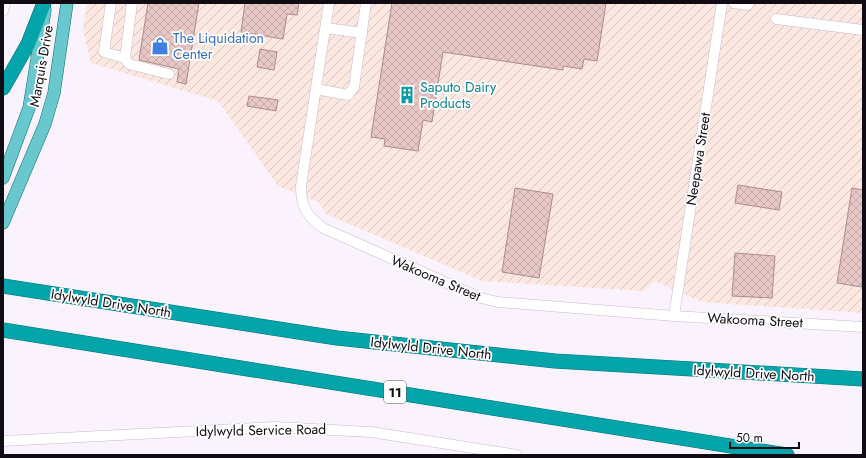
<svg xmlns="http://www.w3.org/2000/svg" width="866" height="458" font-family="Jost,sans-serif">
	<style>
		.industrial { fill: url(#industrial-furrows) }
		.building { fill: url(#building-cross-hatch); stroke: #aa8c8b }
		.lines { fill: none; stroke-linecap: round; stroke-linejoin: round }
		.minor-casing { stroke: #c8b9d0; stroke-width: 11 }
		.major-casing { stroke: #096f76; stroke-width: 13 }
		.highway-casing { stroke: #096f76; stroke-width: 15 }
		.minor { stroke: #fff; stroke-width: 10 }
		.major { stroke: #68c8cd; stroke-width: 12 }
		.highway { stroke: #04a4ab; stroke-width: 14 }
		.labels { text-anchor: middle; stroke-width: 3.5; stroke-linejoin: round; paint-order: stroke }
		.shield { fill: #fff; stroke: #58555a; stroke-width: 1 }
		.shield-label { font-size: 13px; font-weight: bold; fill: #110c13 }
		.shop-label { font-size: 14px; fill: #366cbe; stroke: #fff; text-anchor: start }
		.street-label { font-size: 14px; fill: #110c13; stroke: #fff }
		.culture-label { font-size: 14px; fill: #0d838f; stroke: #fff; text-anchor: start }
	</style>
	<defs>
		<pattern id="industrial-furrows" width="10" height="10" patternUnits="userSpaceOnUse"><rect width="10" height="10" fill="#fce7e1"/><path d="M-1 1l2-2M0 10L10 0M9 11l2-2" fill="none" stroke="#d7c5c0"/></pattern>
		<pattern id="building-cross-hatch" width="8" height="8" patternUnits="userSpaceOnUse"><rect width="8" height="8" fill="#e8c8c7"/><path d="M0 0l8 8M0 8l8-8" fill="none" stroke="#c6abaa"/></pattern>
	</defs>
	<rect width="100%" height="100%" fill="#faf3fd"/>
	<path class="industrial" d="M 87,3 L 863,3 L 863,313 L 702,302 L 655,281 L 643,291 L 482,281 L 326,214 L 319,202 L 278,186 L 218,101 L 91,63 L 83,30 Z"/>
	<g class="building">
		<path d="M 148,3 L 199,3 L 186,84 L 177,82 L 179,69 L 139,60 Z"/>
		<path d="M 245,3 L 299,3 L 297,15 L 287,14 L 283,39 L 241,32 Z"/>
		<path d="M 392,3 L 606,3 L 597,61 L 584,59 L 582,69 L 563,66 L 563,70 L 443,52 L 432,122 L 423,120 L 418,151 L 384,146 L 385,139 L 371,137 Z"/>
		<path d="M 260,49 L 277,52 L 274,70 L 257,67 Z"/>
		<path d="M 249,96 L 278,100 L 276,111 L 247,106 Z"/>
		<path d="M 738,185 L 782,192 L 779,210 L 735,203 Z"/>
		<path d="M 515,188 L 553,194 L 539,278 L 502,272 Z"/>
		<path d="M 852,188 L 863,190 L 862,287 L 837,283 Z"/>
		<path d="M 735,253 L 775,256 L 772,298 L 732,296 Z"/>
	</g>
	<g class="lines">
		<g class="minor-casing">
			<g id="minor">
				<path d="M 111,3 L 104,52 L 125,58 L 132,3"/>
				<path d="M 329,3 L 301,186 C 301,207 306,215 323,228 L 481,298 L 498,302 L 674,316 L 863,327"/>
				<path d="M 734,3 L 748,5 L 749,3"/>
				<path d="M 3,11 L 5,3"/>
				<path d="M 776,19 L 863,30"/>
				<path d="M 326,28 L 362,33"/>
				<path d="M 125,58 L 129,64 L 169,74"/>
				<path d="M 316,89 L 348,95 L 354,87 L 366,3"/>
				<path d="M 674,316 L 722,3"/>
				<path d="M 3,441 L 275,427 L 371,432 L 517,455"/>
			</g>
		</g>
		<g class="major-casing">
			<g id="major">
				<path d="M 3,178 L 29,108 L 45,10"/>
				<path d="M 3,223 L 45,124 L 54,93 L 67,3"/>
			</g>
		</g>
		<g class="highway-casing">
			<g id="highway">
				<path d="M 3,88 L 28,44 L 44,3"/>
				<path d="M 3,286 L 337,338 L 555,361 L 863,379"/>
				<path d="M 3,330 L 787,455"/>
			</g>
		</g>
		<use href="#minor" class="minor"/>
		<use href="#major" class="major"/>
		<use href="#highway" class="highway"/>
	</g>
	<defs>
		<g id="shop-bare" transform="scale(1.38)"><path d="M-5-2.5h2.3a2.7 3.5 0 0 1 5.4 0H5L5.5 6h-11ZM-1.5-2.5h3a1.5 2.3 0 0 0-3 0Z" fill="#3f7fe0" stroke="#fff" stroke-width="2.5" paint-order="stroke"/></g>
		<g id="building-bare" transform="scale(1.38)"><path d="M-4-6H4V6H1V3H-1V6H-4ZM-2.5-4.3h1.7v1.8h-1.7ZM.8-4.3h1.7v1.8H.8ZM-2.5-1h1.7V.8h-1.7ZM.8-1h1.7V.8H.8Z" fill="#0f9aa8" stroke="#fff" stroke-width="2.5" paint-order="stroke"/></g>
	</defs>
	<g fill-rule="evenodd">
		<use href="#shop-bare" x="160" y="46"/>
		<use href="#building-bare" x="407" y="95"/>
	</g>
	<g class="labels">
		<rect class="shield" x="384" y="381" width="22" height="22" rx="3"/>
		<g class="shield-label">
			<text x="395" y="397">11</text>
		</g>
		<g class="shop-label">
			<text x="173" y="43">The Liquidation<tspan x="173" dy="16">Center</tspan></text>
		</g>
		<g class="street-label">
			<text transform="translate(41 66) rotate(-80)" y="5">Marquis Drive</text>
			<text transform="translate(698 159) rotate(-81)" y="5">Neepawa Street</text>
			<text transform="translate(436 278) rotate(23)" y="5">Wakooma Street</text>
			<text transform="translate(111 303) rotate(9)" y="5">Idylwyld Drive North</text>
			<text transform="translate(755 320) rotate(3)" y="5">Wakooma Street</text>
			<text transform="translate(431 348) rotate(6)" y="5">Idylwyld Drive North</text>
			<text transform="translate(754 373) rotate(3)" y="5">Idylwyld Drive North</text>
			<text transform="translate(261 430) rotate(-1)" y="5">Idylwyld Service Road</text>
		</g>
		<g class="culture-label">
			<text x="420" y="92">Saputo Dairy<tspan x="420" dy="16">Products</tspan></text>
		</g>
	</g>
	<rect width="866" height="458" fill="none" stroke="#110c13" stroke-width="8"/>
	<path d="M730 442v6h69v-6" fill="none" stroke="#110c13" stroke-width="2"/>
	<text x="736" y="442" font-size="12" fill="#110c13" stroke="#ffffff" stroke-width="3" paint-order="stroke">50 m</text>
</svg>
